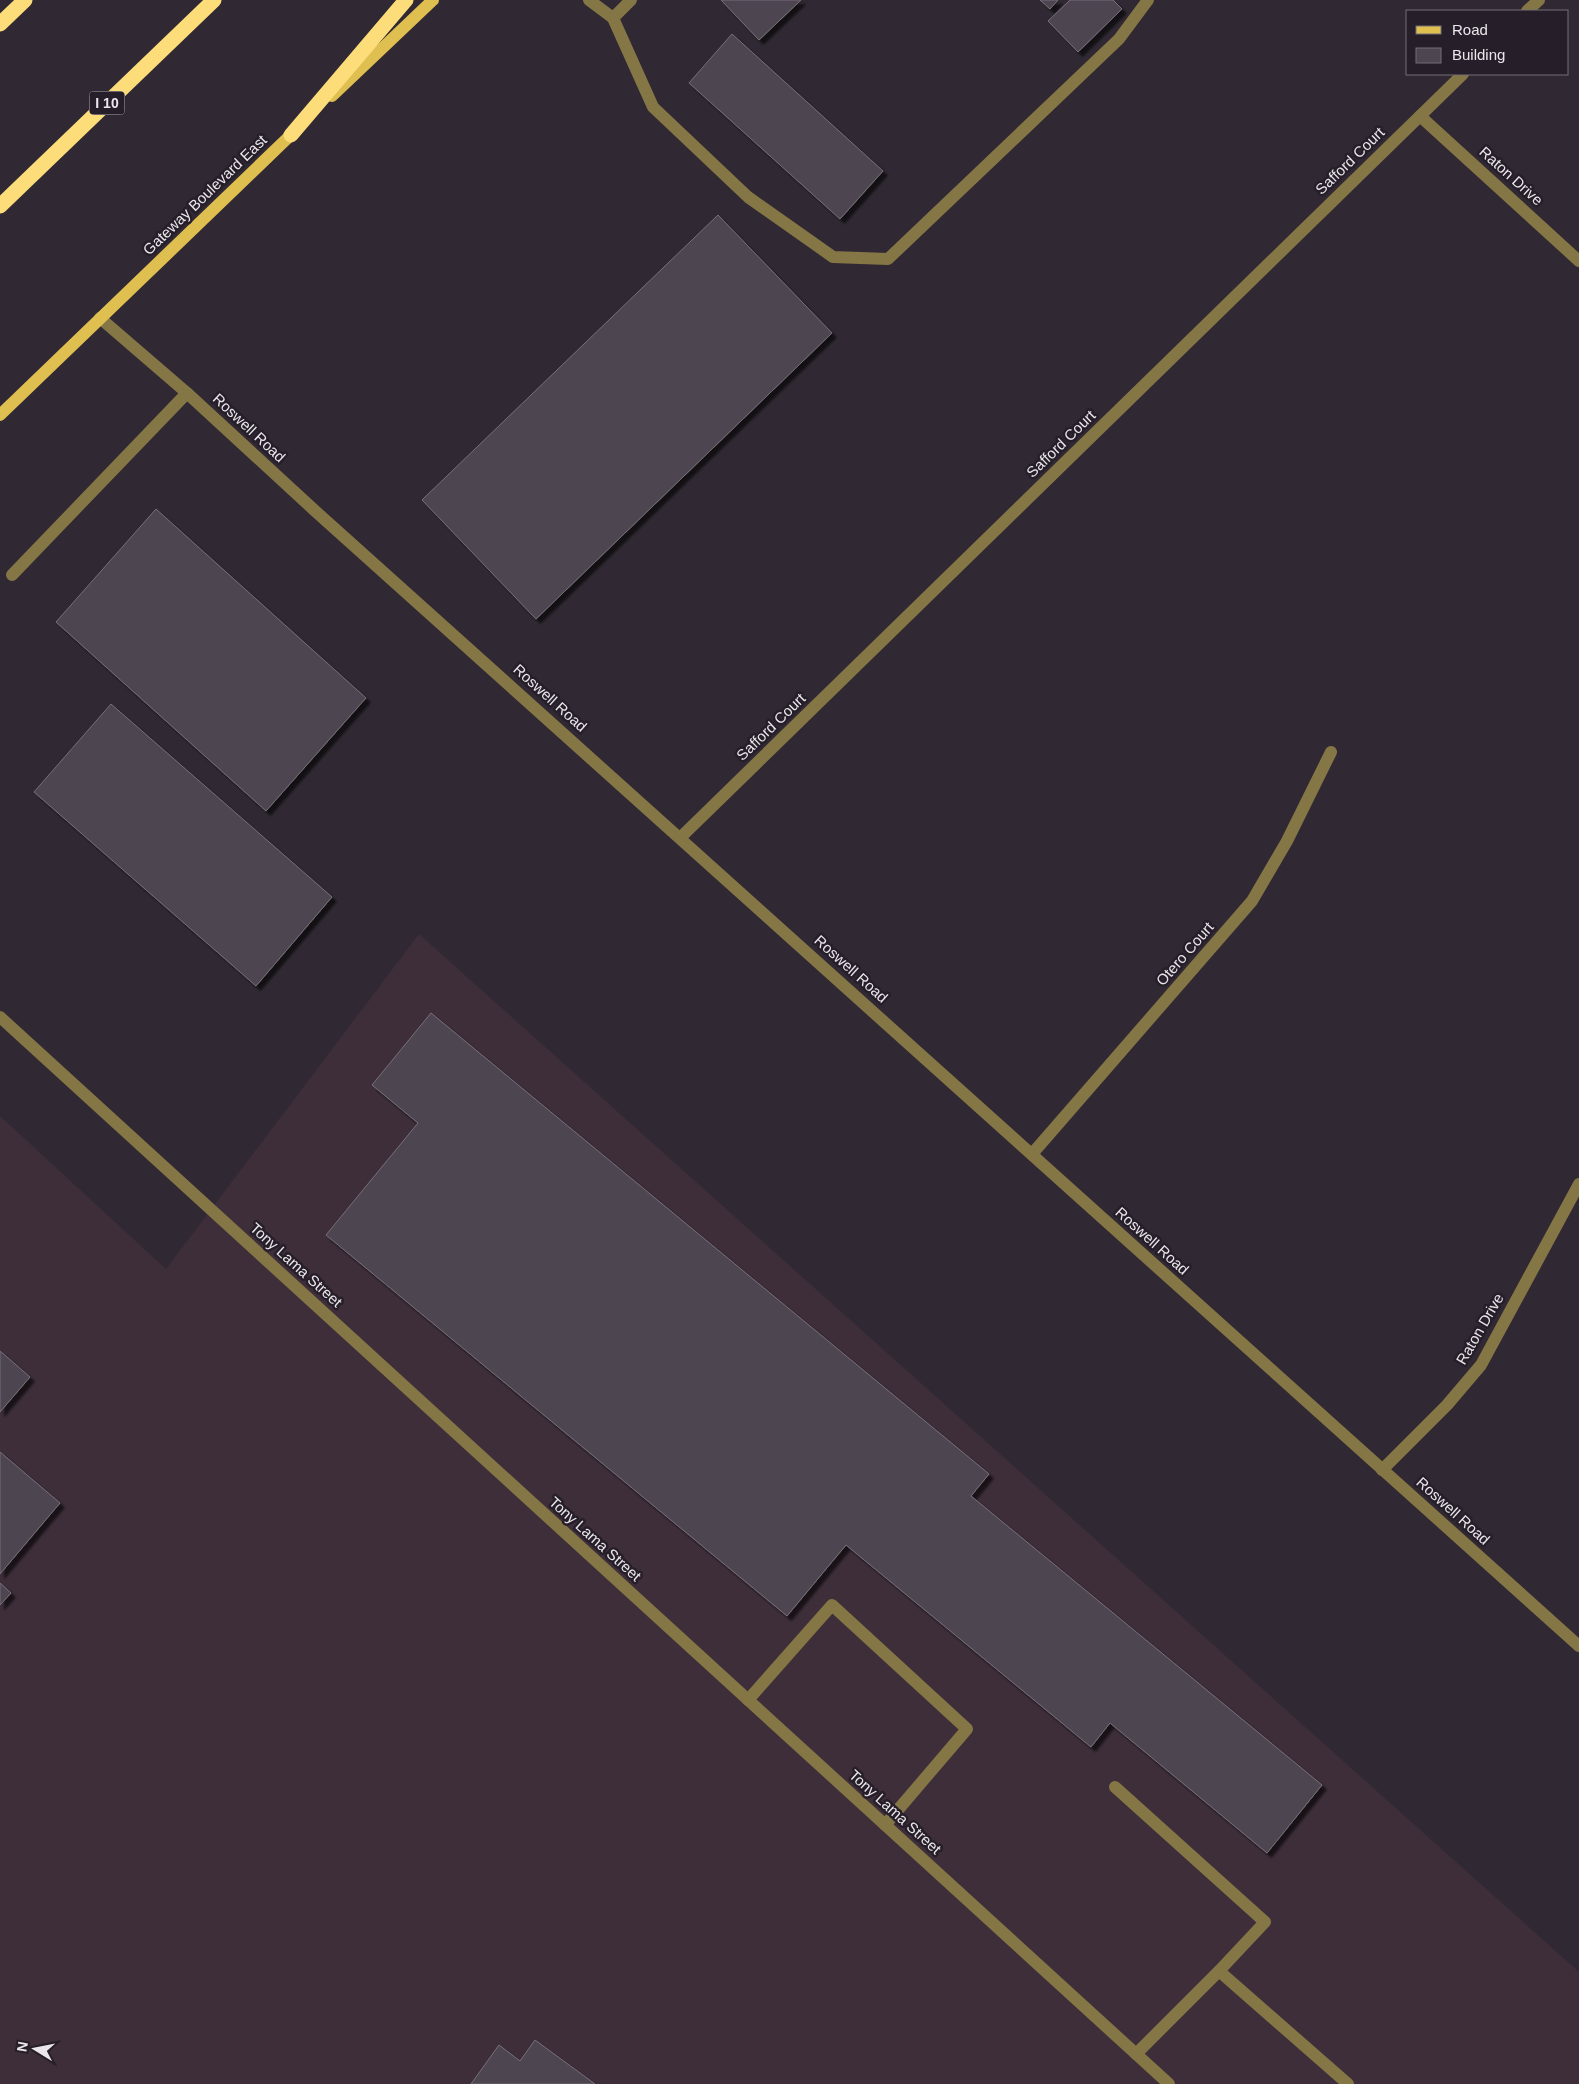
<svg xmlns="http://www.w3.org/2000/svg" width="1579" height="2084" font-family="Helvetica,sans-serif">
	<style>
		.industrial { fill: #3d2e3a }
		.building { fill: #4d4550; stroke: #786f7b; filter: url(#shadow) }
		.lines { fill: none; stroke-linecap: round; stroke-linejoin: round }
		.minor { stroke: #857645; stroke-width: 12 }
		.major { stroke: #e0bf51; stroke-width: 12 }
		.highway { stroke: #fddd79; stroke-width: 15 }
		.labels { text-anchor: middle; stroke-width: 5; stroke-linejoin: round; paint-order: stroke }
		.shield { fill: #261f29; stroke: #b0aab2; stroke-width: 1 }
		.shield-label { font-size: 14px; font-weight: bold; fill: #ebe6ec }
		.street-label { font-size: 15px; fill: #ebe6ec; stroke: #261f29 }
	</style>
	<defs>
		<filter id="shadow"><feDropShadow dx="4.5" dy="4.5" stdDeviation="1" flood-color="#0009"/></filter>
	</defs>
	<rect width="100%" height="100%" fill="#302933"/>
	<path class="industrial" d="M 419,934 L 1579,1972 L 1579,2084 L 0,2084 L 0,1116 L 166,1269 Z"/>
	<g class="building">
		<path d="M 721,0 L 801,0 L 759,40 Z"/>
		<path d="M 1040,0 L 1058,0 L 1050,9 Z"/>
		<path d="M 1070,0 L 1113,0 L 1122,9 L 1078,52 L 1048,21 Z"/>
		<path d="M 732,34 L 883,171 L 840,219 L 689,83 Z"/>
		<path d="M 718,215 L 832,333 L 536,619 L 422,500 Z"/>
		<path d="M 156,509 L 366,698 L 266,811 L 56,622 Z"/>
		<path d="M 111,704 L 332,897 L 256,986 L 34,792 Z"/>
		<path d="M 431,1013 L 989,1474 L 971,1496 L 1322,1785 L 1267,1853 L 1110,1723 L 1091,1747 L 846,1545 L 787,1616 L 326,1235 L 418,1123 L 372,1085 Z"/>
		<path d="M 0,1351 L 30,1377 L 0,1412 Z"/>
		<path d="M 0,1452 L 60,1503 L 0,1574 Z"/>
		<path d="M 0,1583 L 11,1593 L 0,1605 Z"/>
		<path d="M 535,2040 L 595,2084 L 471,2084 L 499,2045 L 520,2061 Z"/>
	</g>
	<g class="lines">
		<g class="minor">
			<path d="M 589,0 L 613,18 L 631,0"/>
			<path d="M 1527,11 L 1539,0"/>
			<path d="M 613,18 L 653,107 L 748,197 L 833,257 L 888,259 L 1119,39 L 1148,0"/>
			<path d="M 1420,116 L 1579,261"/>
			<path d="M 100,318 L 187,393 L 313,509 L 1579,1646"/>
			<path d="M 12,575 L 187,393"/>
			<path d="M 681,837 L 1463,74"/>
			<path d="M 0,1017 L 1169,2084"/>
			<path d="M 1032,1154 L 1252,901 L 1287,841 L 1331,752"/>
			<path d="M 1382,1470 L 1447,1405 L 1481,1365 L 1579,1184"/>
			<path d="M 748,1700 L 832,1605 L 967,1729 L 885,1825"/>
			<path d="M 1115,1787 L 1265,1922 L 1219,1971"/>
			<path d="M 1136,2054 L 1219,1971 L 1348,2084"/>
		</g>
		<g class="major">
			<path d="M 332,96 L 433,0"/>
			<path d="M 0,415 L 297,129"/>
		</g>
		<g class="highway">
			<path d="M 0,24 L 25,0"/>
			<path d="M 291,135 L 406,0"/>
			<path d="M 0,206 L 214,0"/>
		</g>
	</g>
	<g class="labels">
		<rect class="shield" x="89.5" y="91.5" width="35" height="23" rx="4"/>
		<g class="shield-label">
			<text x="107" y="108">I 10</text>
		</g>
		<g class="street-label">
			<text transform="translate(1350 161) rotate(-44)" y="5">Safford Court</text>
			<text transform="translate(1511 176) rotate(42)" y="5">Raton Drive</text>
			<text transform="translate(205 195) rotate(-44)" y="5">Gateway Boulevard East</text>
			<text transform="translate(249 428) rotate(43)" y="5">Roswell Road</text>
			<text transform="translate(1061 444) rotate(-44)" y="5">Safford Court</text>
			<text transform="translate(550 698) rotate(42)" y="5">Roswell Road</text>
			<text transform="translate(771 727) rotate(-44)" y="5">Safford Court</text>
			<text transform="translate(1185 954) rotate(-49)" y="5">Otero Court</text>
			<text transform="translate(851 969) rotate(42)" y="5">Roswell Road</text>
			<text transform="translate(1152 1241) rotate(42)" y="5">Roswell Road</text>
			<text transform="translate(296 1265) rotate(42)" y="5">Tony Lama Street</text>
			<text transform="translate(1480 1329) rotate(-60)" y="5">Raton Drive</text>
			<text transform="translate(1453 1511) rotate(42)" y="5">Roswell Road</text>
			<text transform="translate(595 1539) rotate(42)" y="5">Tony Lama Street</text>
			<text transform="translate(895 1812) rotate(42)" y="5">Tony Lama Street</text>
		</g>
	</g>
	<rect x="1406" y="10" width="162" height="65" fill="#261f29" stroke="#756f77"/>
	<rect x="1416" y="26" width="25" height="8" fill="#e0bf51" stroke="#756f77"/>
	<text x="1452" y="35" font-size="15" fill="#ebe6ec">Road</text>
	<rect x="1416" y="48" width="25" height="15" fill="#4d4550" stroke="#756f77"/>
	<text x="1452" y="60" font-size="15" fill="#ebe6ec">Building</text>
	<g transform="translate(35 2049) rotate(280)" stroke="#261f29" stroke-width="4" paint-order="stroke">
	<path d="M0-4L9 19L0 12L-9 19Z" fill="#ebe6ec"/>
	<text y="-8" font-size="14" font-weight="bold" text-anchor="middle" fill="#ebe6ec">N</text>
	</g>
</svg>
